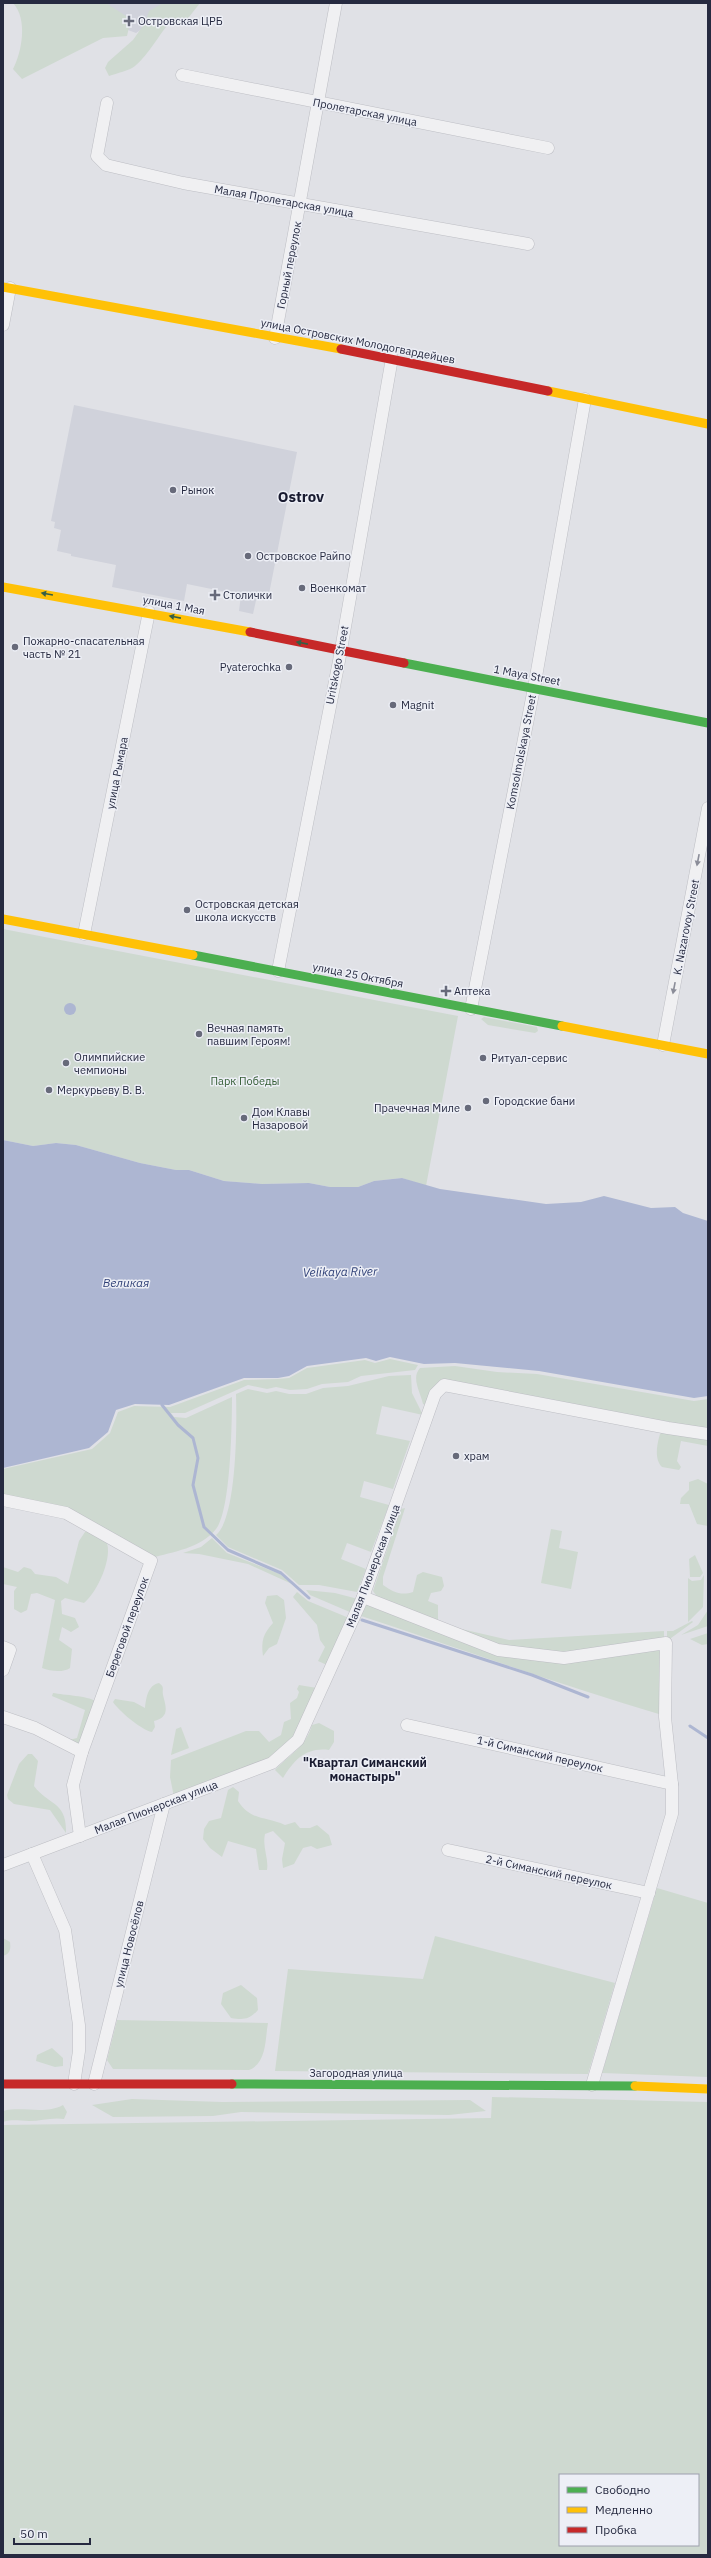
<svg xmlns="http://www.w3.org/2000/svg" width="711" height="2558" font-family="'IBM Plex Sans',sans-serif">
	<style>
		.built { fill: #d0d2db }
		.green { fill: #ced9d0; fill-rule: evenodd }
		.water { fill: #adb6d2 }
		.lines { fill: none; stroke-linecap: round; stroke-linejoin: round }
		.stream { stroke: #adb6d2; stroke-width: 3 }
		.street-casing { stroke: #bdbec4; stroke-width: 13 }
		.street { stroke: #f0f0f2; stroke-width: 12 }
		.fast { stroke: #4caf50; stroke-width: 9 }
		.slow { stroke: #ffc107; stroke-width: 9 }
		.jam { stroke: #c62828; stroke-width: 9 }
		.oneway { fill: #355f46 }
		.oneway2 { fill: #8b8d99 }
		.poi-dot { fill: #676a7a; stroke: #edeff6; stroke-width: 1.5 }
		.labels { text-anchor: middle; stroke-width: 3; stroke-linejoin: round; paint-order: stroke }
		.poi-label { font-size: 11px; fill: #262a40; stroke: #edeff6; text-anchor: start }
		.street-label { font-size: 11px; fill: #262a40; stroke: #edeff6 }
		.park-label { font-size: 11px; fill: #335c34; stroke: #edeff6 }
		.water-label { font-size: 12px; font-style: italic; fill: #2e3f76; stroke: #edeff6 }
		.neighbourhood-label { font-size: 12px; font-weight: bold; fill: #191b30; stroke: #edeff6 }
		.district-label { font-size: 15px; font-weight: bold; fill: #191b30; stroke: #edeff6 }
	</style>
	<rect width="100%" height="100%" fill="#e0e1e6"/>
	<g class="built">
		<path d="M 72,3 L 180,3 L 136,33 L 69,8 Z"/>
		<path d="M 74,405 L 297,452 L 268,599 L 257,596 L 253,614 L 239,611 L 241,595 L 187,584 L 184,601 L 112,587 L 116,565 L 71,556 L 71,554 L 57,551 L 61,530 L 54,528 L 55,522 L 51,521 Z"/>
	</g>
	<g class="green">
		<path d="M 13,3 L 106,3 L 126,16 L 130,23 L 127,36 L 103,38 L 22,79 L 13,69 C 22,52 28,19 13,3 Z"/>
		<path d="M 163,3 L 200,3 L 189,17 L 177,25 L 170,22 C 158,36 149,54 135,66 C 129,71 117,73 109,76 L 105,68 L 108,62 L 133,40 L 145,23 L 149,11 Z"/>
		<path d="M 3,929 L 458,1016 L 426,1186 L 402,1178 L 374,1181 L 358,1187 L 330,1187 L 309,1183 L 262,1184 L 224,1181 L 189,1170 L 176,1170 L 140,1163 L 76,1145 L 56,1143 L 33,1146 L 3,1140 Z"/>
		<path d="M 484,1017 L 537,1027 L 538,1031 L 535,1033 L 488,1025 L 481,1019 Z"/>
		<path d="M 390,1359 L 418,1365 L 415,1370 L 361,1376 L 348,1382 L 322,1384 L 307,1389 L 290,1390 L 276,1387 L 267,1389 L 248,1385 L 185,1413 L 171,1413 L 174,1417 L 186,1418 L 232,1397 C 232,1422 231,1511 216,1529 C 201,1548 173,1552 151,1558 L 67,1511 L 3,1497 L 3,1469 L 92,1449 L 110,1433 L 118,1412 L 134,1406 L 170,1407 L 244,1380 L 278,1379 L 289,1378 L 307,1368 L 365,1360 L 375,1363 Z"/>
		<path d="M 455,1366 L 497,1372 L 537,1374 L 694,1401 L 708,1399 L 708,1431 L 444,1383 L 428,1406 L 423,1404 C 420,1391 411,1378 420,1368 Z"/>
		<path d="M 411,1375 L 412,1393 L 423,1415 L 382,1406 L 376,1434 L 410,1441 L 393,1489 L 364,1481 L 360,1497 L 389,1505 L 371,1552 L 347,1543 L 341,1559 L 366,1569 L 357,1592 L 319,1585 L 299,1585 L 282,1570 L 228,1547 L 216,1535 C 237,1518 237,1423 236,1394 L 248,1389 L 267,1393 L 276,1391 L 289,1394 L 306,1394 L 323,1388 L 348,1386 L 389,1376 Z"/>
		<path d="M 663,1432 L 708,1437 L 708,1446 L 681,1441 L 677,1461 L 681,1467 L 679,1470 L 662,1467 C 654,1459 657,1444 660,1434 Z"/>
		<path d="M 698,1479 L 708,1484 L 708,1526 L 697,1524 L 689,1504 L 680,1504 L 681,1498 L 689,1490 L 689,1482 Z"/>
		<path d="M 405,1508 L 383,1577 L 383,1585 C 393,1592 401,1596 413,1592 L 417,1575 L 423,1572 L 442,1577 L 444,1586 L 441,1591 L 431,1593 L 428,1601 L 438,1605 L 438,1622 L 378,1598 L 373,1591 L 401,1509 Z"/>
		<path d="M 551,1529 L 562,1531 L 559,1548 L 578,1552 L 571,1589 L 541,1583 Z"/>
		<path d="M 85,1532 L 90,1532 L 106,1541 C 114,1556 97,1593 84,1603 L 65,1598 L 61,1601 L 62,1614 L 75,1618 L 79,1627 L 71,1632 L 62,1627 L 59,1640 L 72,1649 L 70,1668 C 63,1673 50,1671 42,1668 L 55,1600 L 37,1593 L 31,1594 L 27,1610 L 21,1613 L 14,1609 L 14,1591 L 17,1587 L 3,1584 L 3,1567 L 18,1572 L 24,1567 L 31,1569 L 35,1574 L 56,1577 L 68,1584 L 79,1541 Z"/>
		<path d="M 212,1538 L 227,1553 L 280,1574 L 292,1584 L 248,1564 L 199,1554 L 183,1553 L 201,1547 Z"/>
		<path d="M 695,1555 L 703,1573 L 700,1577 L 690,1577 L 689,1559 Z"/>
		<path d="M 704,1575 L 703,1607 L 688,1622 L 688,1578 L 692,1581 L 701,1580 Z"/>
		<path d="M 306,1590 L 335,1593 L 358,1599 L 352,1613 L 310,1595 Z"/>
		<path d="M 297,1592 L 308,1601 L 349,1618 L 327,1665 L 318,1661 L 325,1647 L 320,1640 L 317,1625 L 293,1597 Z"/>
		<path d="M 277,1595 L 284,1600 L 286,1618 L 277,1644 L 269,1648 L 263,1656 C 261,1641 263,1634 273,1623 L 265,1603 L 267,1596 Z"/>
		<path d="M 365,1600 L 497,1652 L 563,1661 L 663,1646 L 662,1715 C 560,1685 459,1648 358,1615 Z"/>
		<path d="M 708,1610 L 708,1626 L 681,1635 L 698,1625 Z"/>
		<path d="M 692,1621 L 693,1622 L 667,1641 L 667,1631 L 673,1631 Z"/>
		<path d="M 444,1625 L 509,1640 L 664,1631 L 664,1642 L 564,1657 L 499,1649 Z"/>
		<path d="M 708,1633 L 708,1644 L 702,1645 L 690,1639 Z"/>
		<path d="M 159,1683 C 165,1687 162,1689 163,1695 C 166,1707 170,1717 154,1721 L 155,1727 L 152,1732 C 141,1730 118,1710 113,1702 L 115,1699 L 134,1702 L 145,1708 C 146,1698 148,1685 159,1683 Z"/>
		<path d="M 299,1685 L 317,1688 L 295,1738 L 269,1761 L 174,1797 L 170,1777 L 171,1760 L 246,1731 L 259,1731 L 269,1742 L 281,1735 L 284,1722 L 291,1719 L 290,1703 L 297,1698 L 299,1692 L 297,1689 Z"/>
		<path d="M 53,1693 C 64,1695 88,1696 95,1701 L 78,1748 L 65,1741 L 77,1738 L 85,1710 L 52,1696 Z"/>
		<path d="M 319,1723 L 334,1731 L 334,1742 L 329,1750 C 306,1747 294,1760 283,1778 L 275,1770 C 289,1755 306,1747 312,1725 Z"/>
		<path d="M 181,1727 L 189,1748 L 171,1755 L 176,1729 Z"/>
		<path d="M 28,1754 L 32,1754 L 38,1761 L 34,1786 C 49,1806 67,1801 66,1833 L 50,1810 L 14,1804 L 8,1799 L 7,1795 L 19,1764 Z"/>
		<path d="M 233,1787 L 239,1792 L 238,1801 C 251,1821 265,1816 285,1825 L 295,1822 L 300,1828 L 310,1828 L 317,1825 L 329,1835 L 332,1845 L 317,1849 L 311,1846 L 303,1848 L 294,1864 L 283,1868 L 282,1859 L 285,1843 L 273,1831 L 265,1834 C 262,1847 269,1858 267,1870 L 259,1870 L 256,1849 L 228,1841 L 222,1857 L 210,1848 L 203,1839 L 204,1829 L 209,1821 L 221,1818 L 228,1790 Z"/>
		<path d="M 657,1888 L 708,1903 L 708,2077 L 602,2073 Z"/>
		<path d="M 435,1936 L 615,1983 L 588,2074 L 275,2071 L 288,1969 L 423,1979 Z"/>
		<path d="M 3,1938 L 10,1942 C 11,1949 10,1954 3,1956 Z"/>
		<path d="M 241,1985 L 257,1998 L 258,2010 C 249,2020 243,2020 231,2018 L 221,2004 L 223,1993 Z"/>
		<path d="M 117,2020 L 268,2023 C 265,2039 267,2063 249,2070 L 113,2069 L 107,2060 Z"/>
		<path d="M 52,2048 L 63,2058 L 63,2066 L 55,2067 L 36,2061 L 37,2055 Z"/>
		<path d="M 492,2097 L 708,2102 L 708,2555 L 3,2555 L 3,2125 L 491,2118 ZM 560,2475 L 698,2475 L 698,2545 L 560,2545 Z"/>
		<path d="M 132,2099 L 222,2102 L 470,2100 L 486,2111 L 449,2115 L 241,2112 L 213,2116 L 113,2117 L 92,2105 Z"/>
		<path d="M 63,2105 L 67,2112 L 64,2119 C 52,2117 41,2121 29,2121 C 19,2121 13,2119 3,2122 L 3,2111 C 23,2106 45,2115 63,2105 Z"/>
	</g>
	<g class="water">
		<circle cx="70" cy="1009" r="6"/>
		<path d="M 3,1140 L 33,1146 L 56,1143 L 76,1145 L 140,1163 L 176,1170 L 189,1170 L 224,1181 L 262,1184 L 309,1183 L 330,1187 L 358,1187 L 374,1181 L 402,1178 L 440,1189 L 546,1204 L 581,1202 L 604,1196 L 651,1208 L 675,1207 L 683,1213 L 708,1221 L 708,1396 L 694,1398 L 539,1371 L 455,1363 L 424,1364 L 390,1357 L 376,1361 L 366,1358 L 307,1366 L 289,1376 L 278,1378 L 244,1378 L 169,1405 L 135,1404 L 116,1410 L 108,1432 L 89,1448 L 3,1468 Z"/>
	</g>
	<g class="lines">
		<g class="stream">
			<path d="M 162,1405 L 178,1425 L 193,1438 L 198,1458 L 193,1485 L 204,1527 L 228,1550 L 281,1573 L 309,1598"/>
			<path d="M 362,1620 L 532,1675 L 588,1697"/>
			<path d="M 690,1726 L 708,1738"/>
		</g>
		<g class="street-casing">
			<g id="street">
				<path d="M 182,75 L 548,148"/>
				<path d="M 107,103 L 97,156 L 106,165 L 183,183 L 528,244"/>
				<path d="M 3,325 L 10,288"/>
				<path d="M 275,338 L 336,3"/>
				<path d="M 84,934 L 149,612"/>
				<path d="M 278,971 L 339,661 L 392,358"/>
				<path d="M 471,1009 L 534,688 L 585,399"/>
				<path d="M 663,1045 L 708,808"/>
				<path d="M 3,1500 L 66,1513 L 151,1561 L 82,1752 L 73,1785 L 80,1836"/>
				<path d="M 363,1597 L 498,1650 L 564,1658 L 666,1643 L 665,1717 L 672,1784 L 672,1814 L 592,2085"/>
				<path d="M 3,1647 L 10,1650 L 3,1670"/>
				<path d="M 3,1717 L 35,1728 L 82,1752"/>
				<path d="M 407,1725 L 672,1784"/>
				<path d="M 448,1850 L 649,1893"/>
				<path d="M 32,1854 L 65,1930 L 79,2025 L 79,2051 L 74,2084"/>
				<path d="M 3,1865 L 272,1763 L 298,1740 L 363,1597 L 435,1394 L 444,1385 L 668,1428 L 708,1434"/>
				<path d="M 94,2084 L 164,1804"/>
			</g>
		</g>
		<use href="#street" class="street"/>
		<g class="fast">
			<path d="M 404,663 L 708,723"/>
			<path d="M 193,955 L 562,1026"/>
			<path d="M 232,2084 L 635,2086"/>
		</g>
		<g class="slow">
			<path d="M 3,287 L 341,349"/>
			<path d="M 548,391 L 708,424"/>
			<path d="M 3,587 L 250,632"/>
			<path d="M 3,919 L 193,955"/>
			<path d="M 562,1026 L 708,1054"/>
			<path d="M 635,2086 L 708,2089"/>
		</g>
		<g class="jam">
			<path d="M 341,349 L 548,391"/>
			<path d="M 250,632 L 404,663"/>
			<path d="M 3,2084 L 232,2084"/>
		</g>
	</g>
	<defs><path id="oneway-solid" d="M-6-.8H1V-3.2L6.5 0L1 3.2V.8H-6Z"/></defs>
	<g class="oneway">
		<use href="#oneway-solid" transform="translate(47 594) rotate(-170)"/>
		<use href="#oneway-solid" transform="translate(175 617) rotate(-169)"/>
		<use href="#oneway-solid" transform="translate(302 643) rotate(-169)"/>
	</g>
	<g class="oneway2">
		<use href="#oneway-solid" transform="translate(698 860) rotate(101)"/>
		<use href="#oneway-solid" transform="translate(674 988) rotate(101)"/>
	</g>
	<g class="poi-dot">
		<path d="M127 15h4v4h4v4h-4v4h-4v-4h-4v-4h4z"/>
		<circle cx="173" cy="490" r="4"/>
		<circle cx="248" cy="556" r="4"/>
		<circle cx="302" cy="588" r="4"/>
		<path d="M213 589h4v4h4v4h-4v4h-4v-4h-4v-4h4z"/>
		<circle cx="15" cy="647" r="4"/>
		<circle cx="289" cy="667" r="4"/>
		<circle cx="393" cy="705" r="4"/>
		<circle cx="187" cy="910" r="4"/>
		<path d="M444 985h4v4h4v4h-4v4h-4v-4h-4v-4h4z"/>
		<circle cx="199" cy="1034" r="4"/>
		<circle cx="483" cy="1058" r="4"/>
		<circle cx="66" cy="1063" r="4"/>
		<circle cx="49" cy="1090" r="4"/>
		<circle cx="486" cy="1101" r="4"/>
		<circle cx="468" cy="1108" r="4"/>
		<circle cx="244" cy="1118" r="4"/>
		<circle cx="456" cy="1456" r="4"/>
	</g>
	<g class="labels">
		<g class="poi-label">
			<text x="138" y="25">Островская ЦРБ</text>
			<text x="181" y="494">Рынок</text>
			<text x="256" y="560">Островское Райпо</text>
			<text x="310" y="592">Военкомат</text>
			<text x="223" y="599">Столички</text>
			<text x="23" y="645">Пожарно-спасательная<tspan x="23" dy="13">часть № 21</tspan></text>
			<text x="281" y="671" text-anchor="end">Pyaterochka</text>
			<text x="401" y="709">Magnit</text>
			<text x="195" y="908">Островская детская<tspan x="195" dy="13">школа искусств</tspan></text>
			<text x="454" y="995">Аптека</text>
			<text x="207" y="1032">Вечная память<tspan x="207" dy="13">павшим Героям!</tspan></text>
			<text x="74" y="1061">Олимпийские<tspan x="74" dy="13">чемпионы</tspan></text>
			<text x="491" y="1062">Ритуал-сервис</text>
			<text x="57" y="1094">Меркурьеву В. В.</text>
			<text x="494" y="1105">Городские бани</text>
			<text x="460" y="1112" text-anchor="end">Прачечная Миле</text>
			<text x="252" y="1116">Дом Клавы<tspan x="252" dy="13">Назаровой</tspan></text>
			<text x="464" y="1460">храм</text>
		</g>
		<g class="street-label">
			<text transform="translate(365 112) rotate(11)" y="4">Пролетарская улица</text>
			<text transform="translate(284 201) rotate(10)" y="4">Малая Пролетарская улица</text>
			<text transform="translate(289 265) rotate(-79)" y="4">Горный переулок</text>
			<text transform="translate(358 341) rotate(11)" y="4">улица Островских Молодогвардейцев</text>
			<text transform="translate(174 605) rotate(11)" y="4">улица 1 Мая</text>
			<text transform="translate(337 665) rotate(-79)" y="4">Uritskogo Street</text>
			<text transform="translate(527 675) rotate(11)" y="4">1 Maya Street</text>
			<text transform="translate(521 752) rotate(-79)" y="4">Komsolmolskaya Street</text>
			<text transform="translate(117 773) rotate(-79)" y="4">улица Рымара</text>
			<text transform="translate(686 927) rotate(-79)" y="4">K. Nazarovoy Street</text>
			<text transform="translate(358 975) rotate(11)" y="4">улица 25 Октября</text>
			<text transform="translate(373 1566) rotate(-69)" y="4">Малая Пионерская улица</text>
			<text transform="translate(127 1627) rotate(-70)" y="4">Береговой переулок</text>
			<text transform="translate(540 1754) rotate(13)" y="4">1-й Симанский переулок</text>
			<text transform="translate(156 1807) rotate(-21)" y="4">Малая Пионерская улица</text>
			<text transform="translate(549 1872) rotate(12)" y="4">2-й Симанский переулок</text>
			<text transform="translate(129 1944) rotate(-76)" y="4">улица Новосёлов</text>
			<text x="356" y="2077">Загородная улица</text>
		</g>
		<g class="park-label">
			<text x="245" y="1085">Парк Победы</text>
		</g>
		<g class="water-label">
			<text transform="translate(340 1272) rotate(-1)" y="4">Velikaya River</text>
			<text x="126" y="1287">Великая</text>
		</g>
		<g class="neighbourhood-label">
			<text x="365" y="1767">"Квартал Симанский<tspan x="365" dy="14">монастырь"</tspan></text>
		</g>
		<g class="district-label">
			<text x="301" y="502">Ostrov</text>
		</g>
	</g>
	<rect width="711" height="2558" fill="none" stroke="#262a40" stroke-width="8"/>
	<rect x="559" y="2474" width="140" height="72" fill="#edeff6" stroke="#9da0ad"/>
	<rect x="567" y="2487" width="20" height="6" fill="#4caf50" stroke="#9da0ad"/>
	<text x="595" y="2494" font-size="12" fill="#262a40">Свободно</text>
	<rect x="567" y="2507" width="20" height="6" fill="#ffc107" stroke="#9da0ad"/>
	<text x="595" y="2514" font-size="12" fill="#262a40">Медленно</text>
	<rect x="567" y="2527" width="20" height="6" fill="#c62828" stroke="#9da0ad"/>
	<text x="595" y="2534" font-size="12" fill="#262a40">Пробка</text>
	<path d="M14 2538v6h76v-6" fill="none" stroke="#262a40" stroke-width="2"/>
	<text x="20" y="2538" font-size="12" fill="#262a40" stroke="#edeff6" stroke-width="3" paint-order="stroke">50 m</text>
</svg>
